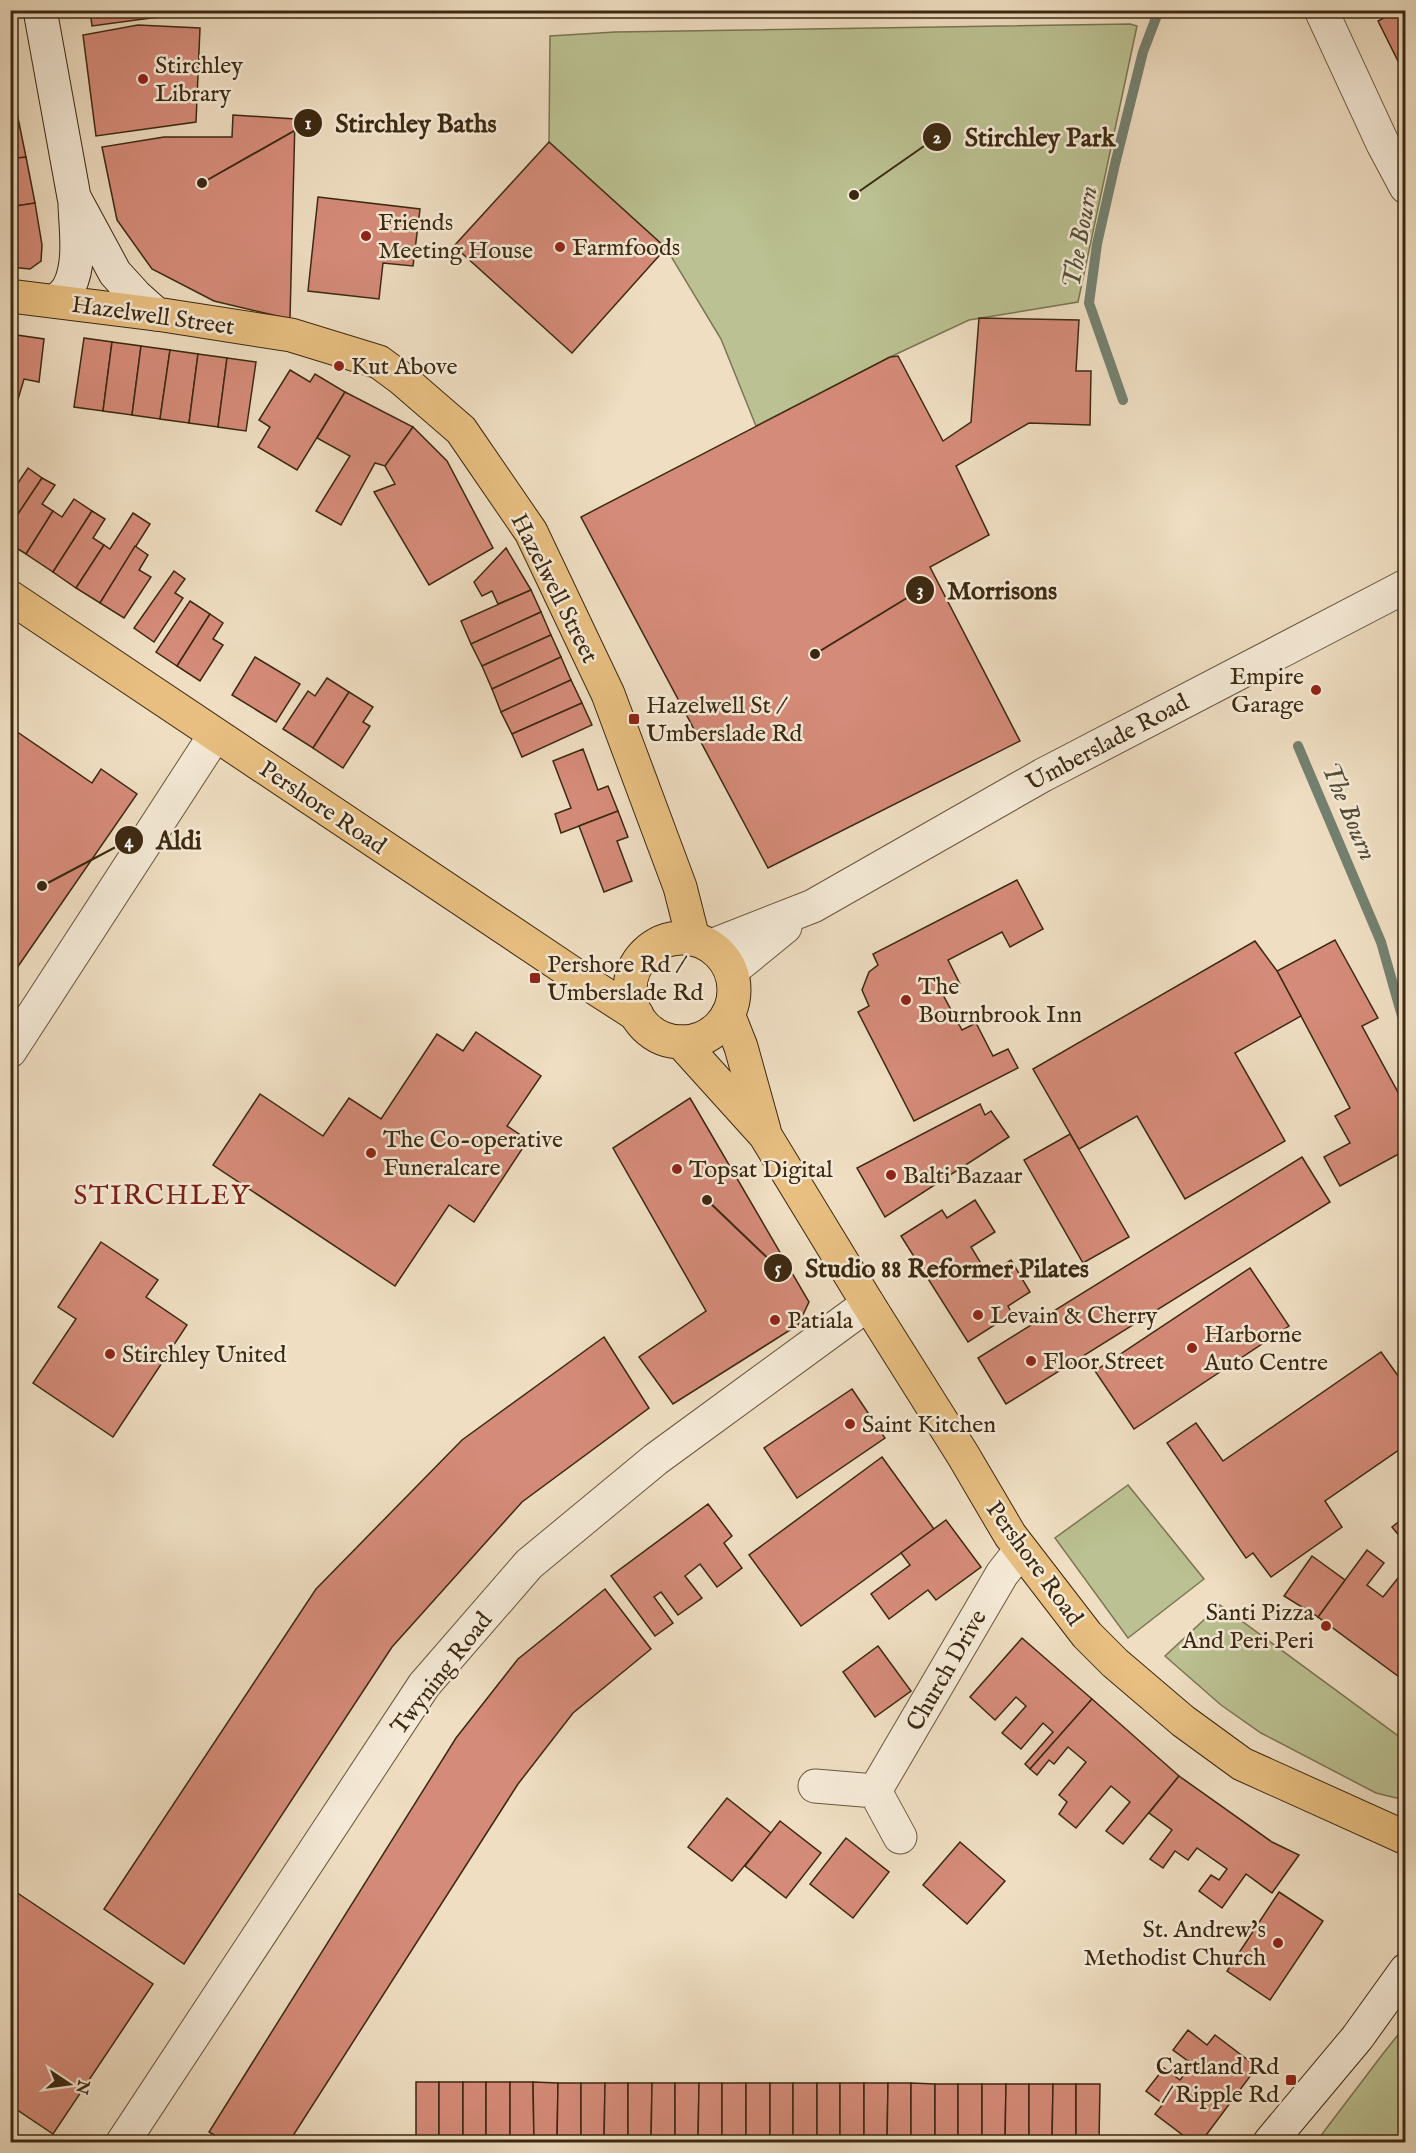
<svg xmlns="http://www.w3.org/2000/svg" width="1416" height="2153" font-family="'IM FELL English',serif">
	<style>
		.green { fill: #bbc192; stroke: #7c7552; stroke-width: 1.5 }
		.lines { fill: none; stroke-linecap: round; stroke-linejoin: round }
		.stream { stroke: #748170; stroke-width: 10 }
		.building { fill: #d58b79; stroke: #3c2911; stroke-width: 1.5 }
		.street-casing { stroke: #69563d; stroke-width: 35 }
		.secondary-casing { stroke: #3c2911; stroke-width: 35 }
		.primary-casing { stroke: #3c2911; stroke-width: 35 }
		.street { stroke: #f5ead7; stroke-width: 33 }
		.secondary { stroke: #f5ead7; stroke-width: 33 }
		.primary { stroke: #e8bf81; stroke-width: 33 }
		.poi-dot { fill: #8f2418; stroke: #f5ead7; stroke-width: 2 }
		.labels { text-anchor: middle; stroke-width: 5; stroke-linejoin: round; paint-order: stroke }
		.poi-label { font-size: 24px; fill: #3c2911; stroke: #f5ead7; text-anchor: start }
		.street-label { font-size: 24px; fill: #3c2911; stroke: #f5ead7 }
		.water-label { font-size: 26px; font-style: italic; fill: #544e38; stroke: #f5ead7 }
		.quarter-label { font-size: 27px; letter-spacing: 1.5px; fill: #7a1f14; stroke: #f5ead7 }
		.leader { fill: none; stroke: #3c2911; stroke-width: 2 }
		.callout-dot { fill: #3c2911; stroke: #f5ead7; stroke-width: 2 }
		.mark-label { font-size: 18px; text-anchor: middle; font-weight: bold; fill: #fff }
		.callout-label { font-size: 26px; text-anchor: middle; font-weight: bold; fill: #3c2911; stroke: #f5ead7; stroke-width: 5; stroke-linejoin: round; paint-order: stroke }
	</style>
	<rect width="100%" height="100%" fill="#efdec2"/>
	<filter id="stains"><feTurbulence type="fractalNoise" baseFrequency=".00333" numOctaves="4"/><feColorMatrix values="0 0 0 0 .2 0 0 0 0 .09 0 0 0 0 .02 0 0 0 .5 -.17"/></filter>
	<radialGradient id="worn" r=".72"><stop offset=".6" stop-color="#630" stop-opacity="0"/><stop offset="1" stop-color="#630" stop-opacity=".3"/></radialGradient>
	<g class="green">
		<path d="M 1130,24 L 1137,26 L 1078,302 L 969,320 L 890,357 L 756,426 L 721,339 L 666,248 L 549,142 L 550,36 L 615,32 Z"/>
		<path d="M 1128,1485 L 1204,1579 L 1128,1638 L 1055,1538 Z"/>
		<path d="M 1220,1605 L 1405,1741 L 1405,1800 L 1376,1793 L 1261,1733 L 1221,1705 L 1165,1656 Z"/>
		<path d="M 1405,2026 L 1405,2142 L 1316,2142 L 1382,2055 Z"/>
	</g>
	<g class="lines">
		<g class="stream">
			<path d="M 1123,400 L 1089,303 L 1097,244 L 1115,164 L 1143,52 L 1159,10"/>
			<path d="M 1298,746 L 1381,942 L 1406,1030"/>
		</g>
	</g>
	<g class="building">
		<path d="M 90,10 L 173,10 L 173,15 L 92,26 Z"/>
		<path d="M 1398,10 L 1406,10 L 1406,60 L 1399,63 L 1378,21 Z"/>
		<path d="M 138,25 L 200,28 L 196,122 L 96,136 L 83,35 Z"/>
		<path d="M 10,79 L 19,123 L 10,124 Z"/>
		<path d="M 233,115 L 295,119 L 290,319 L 214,301 L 152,269 L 117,220 L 102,147 L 164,137 L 232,137 Z"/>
		<path d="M 19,123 L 26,157 L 10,159 L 10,124 Z"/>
		<path d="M 549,142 L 666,248 L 572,353 L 454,246 Z"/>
		<path d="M 26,157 L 35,203 L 10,207 L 10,159 Z"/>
		<path d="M 318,197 L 420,209 L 413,266 L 383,263 L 379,299 L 308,291 Z"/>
		<path d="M 35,203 L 42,245 L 41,261 L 30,269 L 10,267 L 10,207 Z"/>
		<path d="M 979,318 L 1079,320 L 1076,371 L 1091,371 L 1090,425 L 1029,423 L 956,466 L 989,535 L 930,567 L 1020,741 L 768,868 L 581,517 L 890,357 L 898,356 L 943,441 L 971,422 Z"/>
		<path d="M 10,334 L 44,339 L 39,382 L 24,379 L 16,406 L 10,415 Z"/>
		<path d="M 84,338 L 112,342 L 103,411 L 74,407 Z"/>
		<path d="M 112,342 L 141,346 L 132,415 L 103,411 Z"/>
		<path d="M 141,346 L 170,350 L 160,419 L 132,415 Z"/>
		<path d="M 170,350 L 198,354 L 189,423 L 160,419 Z"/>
		<path d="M 198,354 L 227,358 L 218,427 L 189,423 Z"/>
		<path d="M 227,358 L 256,362 L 246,431 L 218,427 Z"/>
		<path d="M 290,370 L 310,382 L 315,374 L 345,392 L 297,470 L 258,447 L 270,427 L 259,420 Z"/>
		<path d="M 345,392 L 413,427 L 385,466 L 375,463 L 341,525 L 316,511 L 350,456 L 317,438 Z"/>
		<path d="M 413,427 L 447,461 L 493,548 L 429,585 L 374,492 L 395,484 L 385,466 Z"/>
		<path d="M 28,468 L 42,478 L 10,526 L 10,482 L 16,486 Z"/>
		<path d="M 42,478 L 55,485 L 42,504 L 53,511 L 26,554 L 10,544 L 10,526 Z"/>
		<path d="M 74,499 L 92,511 L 53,572 L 26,554 L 53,511 L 62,517 Z"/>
		<path d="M 92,511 L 105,519 L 93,538 L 104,545 L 76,588 L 53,572 Z"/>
		<path d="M 133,513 L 150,524 L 100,603 L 76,588 L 104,545 L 110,549 Z"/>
		<path d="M 135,546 L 148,555 L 139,570 L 151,577 L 124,618 L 100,603 Z"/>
		<path d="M 506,548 L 531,590 L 498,604 L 492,591 L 482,596 L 474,582 Z"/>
		<path d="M 174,571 L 185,579 L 175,593 L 183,598 L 154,642 L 134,628 Z"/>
		<path d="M 531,590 L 541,612 L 471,644 L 461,621 Z"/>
		<path d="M 190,601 L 210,614 L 177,666 L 156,652 Z"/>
		<path d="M 541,612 L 551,635 L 482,666 L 471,644 Z"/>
		<path d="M 210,614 L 223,623 L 213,639 L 223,645 L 200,681 L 177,666 Z"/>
		<path d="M 551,635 L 561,657 L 492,689 L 482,666 Z"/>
		<path d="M 255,657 L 300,684 L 276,722 L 232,695 Z"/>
		<path d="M 561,657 L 571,680 L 501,712 L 492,689 Z"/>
		<path d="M 327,678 L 349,692 L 313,748 L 283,729 L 308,691 L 315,696 Z"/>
		<path d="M 571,680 L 582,703 L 512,734 L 501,712 Z"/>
		<path d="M 349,692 L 373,707 L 363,722 L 370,726 L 343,768 L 313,748 Z"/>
		<path d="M 582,703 L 592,725 L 522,757 L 512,734 Z"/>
		<path d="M 10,727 L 92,783 L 101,769 L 137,794 L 10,978 Z"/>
		<path d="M 583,749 L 598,790 L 608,786 L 618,811 L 561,833 L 555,814 L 571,808 L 553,761 Z"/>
		<path d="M 618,811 L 628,837 L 617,841 L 632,881 L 604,892 L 579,826 Z"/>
		<path d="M 1017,880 L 1043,929 L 1010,947 L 1002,932 L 948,960 L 960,984 L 942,993 L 962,1030 L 976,1023 L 993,1056 L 1008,1049 L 1018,1068 L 914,1121 L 858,1012 L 869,1006 L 862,990 L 869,972 L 878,965 L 873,954 Z"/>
		<path d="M 1335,940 L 1378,1018 L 1362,1026 L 1406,1107 L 1406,1150 L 1340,1186 L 1324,1157 L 1350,1143 L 1335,1116 L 1350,1108 L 1277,971 Z"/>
		<path d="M 1255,941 L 1277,971 L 1301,1016 L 1235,1053 L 1285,1141 L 1185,1199 L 1137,1116 L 1079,1149 L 1033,1069 Z"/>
		<path d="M 476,1032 L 541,1076 L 507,1126 L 528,1140 L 474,1222 L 449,1205 L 395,1286 L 213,1165 L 260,1094 L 323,1136 L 349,1098 L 381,1119 L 437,1034 L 463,1051 Z"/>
		<path d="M 690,1098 L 809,1302 L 798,1325 L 673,1404 L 639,1357 L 706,1311 L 613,1148 Z"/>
		<path d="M 980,1104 L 985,1115 L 991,1111 L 1009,1137 L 885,1217 L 857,1168 Z"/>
		<path d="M 1070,1134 L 1129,1237 L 1083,1263 L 1024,1160 Z"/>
		<path d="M 1302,1157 L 1330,1202 L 1006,1404 L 978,1358 Z"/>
		<path d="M 975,1200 L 995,1232 L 971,1247 L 988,1275 L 1011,1260 L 1030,1292 L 1008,1306 L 1012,1314 L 968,1342 L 901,1236 L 942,1210 L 947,1218 Z"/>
		<path d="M 101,1242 L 158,1280 L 146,1297 L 187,1325 L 113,1437 L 33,1383 L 76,1319 L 58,1307 Z"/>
		<path d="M 1250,1268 L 1289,1326 L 1134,1429 L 1095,1371 Z"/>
		<path d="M 604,1337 L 649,1408 L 522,1502 L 392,1647 L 184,1964 L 104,1909 L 316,1589 L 462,1440 Z"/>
		<path d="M 1381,1352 L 1406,1387 L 1406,1445 L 1325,1501 L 1342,1527 L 1271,1577 L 1253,1553 L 1246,1558 L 1167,1443 L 1196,1423 L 1223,1461 Z"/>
		<path d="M 852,1389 L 885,1438 L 797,1498 L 764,1448 Z"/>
		<path d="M 882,1457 L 934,1529 L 801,1626 L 749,1555 Z"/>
		<path d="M 708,1504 L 732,1536 L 724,1543 L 742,1568 L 717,1587 L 700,1564 L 685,1576 L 702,1598 L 678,1615 L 661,1592 L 654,1597 L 673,1623 L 655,1636 L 611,1576 Z"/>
		<path d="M 1406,1516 L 1406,1544 L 1392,1527 Z"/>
		<path d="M 946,1520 L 981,1567 L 936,1600 L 928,1590 L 889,1619 L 871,1594 L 910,1565 L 901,1553 Z"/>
		<path d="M 1367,1550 L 1384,1563 L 1367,1585 L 1383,1597 L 1398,1578 L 1406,1583 L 1406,1682 L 1318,1617 Z"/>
		<path d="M 1312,1556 L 1345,1580 L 1318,1617 L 1284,1596 Z"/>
		<path d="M 605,1589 L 651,1649 L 573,1713 L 518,1784 L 289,2142 L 226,2142 L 209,2132 L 456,1738 L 518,1659 Z"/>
		<path d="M 1022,1638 L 1092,1699 L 1030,1769 L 1025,1764 L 1053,1732 L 1043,1723 L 1021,1749 L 1002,1733 L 1026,1706 L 1016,1697 L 995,1720 L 970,1697 Z"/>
		<path d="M 878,1646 L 911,1691 L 875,1717 L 843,1672 Z"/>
		<path d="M 1092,1699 L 1179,1776 L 1123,1844 L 1106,1831 L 1130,1802 L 1111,1786 L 1076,1828 L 1059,1814 L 1067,1802 L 1059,1795 L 1086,1762 L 1068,1747 L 1054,1764 L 1049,1760 L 1037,1775 L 1030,1769 Z"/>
		<path d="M 1179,1776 L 1272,1842 L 1299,1855 L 1272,1893 L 1246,1874 L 1222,1908 L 1199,1891 L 1211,1875 L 1219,1880 L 1227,1869 L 1197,1848 L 1188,1860 L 1175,1851 L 1163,1868 L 1150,1859 L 1172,1830 L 1149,1813 Z"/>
		<path d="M 727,1798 L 771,1833 L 732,1881 L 688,1847 Z"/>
		<path d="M 780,1821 L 821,1853 L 786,1898 L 745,1866 Z"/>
		<path d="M 846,1838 L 889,1872 L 853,1918 L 810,1884 Z"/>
		<path d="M 960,1842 L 1005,1881 L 967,1924 L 923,1885 Z"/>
		<path d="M 10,1888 L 153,1984 L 53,2134 L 10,2105 Z"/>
		<path d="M 1279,1892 L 1323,1921 L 1270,2000 L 1227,1971 Z"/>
		<path d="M 1188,2030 L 1207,2045 L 1215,2035 L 1257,2067 L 1201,2142 L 1192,2142 L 1155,2114 L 1163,2104 L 1146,2091 L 1164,2068 L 1180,2080 L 1192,2064 L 1173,2050 Z"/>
		<rect x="416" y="2082" width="23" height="60"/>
		<rect x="439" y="2082" width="24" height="60"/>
		<rect x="463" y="2082" width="23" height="60"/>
		<rect x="486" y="2082" width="24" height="60"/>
		<path d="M 510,2082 L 533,2082 L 534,2142 L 510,2142 Z"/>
		<path d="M 533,2082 L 558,2083 L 557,2142 L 534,2142 Z"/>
		<path d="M 558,2083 L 581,2083 L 581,2142 L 557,2142 Z"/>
		<path d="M 581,2083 L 605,2083 L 604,2142 L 581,2142 Z"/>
		<path d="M 605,2083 L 628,2083 L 628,2142 L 604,2142 Z"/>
		<path d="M 628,2083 L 652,2083 L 651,2142 L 628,2142 Z"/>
		<path d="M 652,2083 L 675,2083 L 675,2142 L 651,2142 Z"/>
		<path d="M 675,2083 L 699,2083 L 698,2142 L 675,2142 Z"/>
		<path d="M 699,2083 L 722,2083 L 722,2142 L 698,2142 Z"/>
		<rect x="722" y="2083" width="24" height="59"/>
		<rect x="746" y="2083" width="24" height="59"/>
		<rect x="770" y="2083" width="23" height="59"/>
		<rect x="793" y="2083" width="24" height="59"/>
		<rect x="817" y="2083" width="23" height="59"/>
		<rect x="840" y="2083" width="24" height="59"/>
		<path d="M 864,2083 L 888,2083 L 887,2142 L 864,2142 Z"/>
		<path d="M 888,2083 L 911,2083 L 911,2142 L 887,2142 Z"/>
		<path d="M 911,2083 L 935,2084 L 935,2142 L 911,2142 Z"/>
		<rect x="935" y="2084" width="23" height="58"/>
		<rect x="958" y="2084" width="24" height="58"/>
		<path d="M 982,2084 L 1006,2084 L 1005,2142 L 982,2142 Z"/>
		<path d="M 1006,2084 L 1029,2084 L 1029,2142 L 1005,2142 Z"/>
		<path d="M 1029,2084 L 1053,2084 L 1052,2142 L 1029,2142 Z"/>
		<path d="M 1053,2084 L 1076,2084 L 1076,2142 L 1052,2142 Z"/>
		<path d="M 1076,2084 L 1100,2084 L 1099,2142 L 1076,2142 Z"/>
	</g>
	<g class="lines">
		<g class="street-casing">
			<g id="street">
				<path d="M 1321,10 L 1383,144 L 1406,187"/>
				<path d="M 711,946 L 813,906 L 1043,775 L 1406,586"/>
				<path d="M 731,971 L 785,927"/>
				<path d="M 10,1051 L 215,735"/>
				<path d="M 815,1786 L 875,1791 L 900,1837"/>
				<path d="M 875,1791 L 1002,1574 L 1020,1551"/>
				<path d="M 123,2142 L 424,1685 L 529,1564 L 656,1459 L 868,1304"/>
			</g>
		</g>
		<g class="secondary-casing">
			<g id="secondary">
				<path d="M 40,10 L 74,197 L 115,273 L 136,296 L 156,314"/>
				<path d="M 56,301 C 61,297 66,292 69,287 C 81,263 76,231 75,205"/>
				<path d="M 1270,2142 L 1357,2038 L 1406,1970"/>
			</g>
		</g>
		<g class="primary-casing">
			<g id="primary">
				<path d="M 10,296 L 163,315 L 291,335 L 379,362 L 402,379 L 461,430 L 531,532 L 608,694 L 680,887 L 693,938"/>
				<path d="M 10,597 L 581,979 L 637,1015"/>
				<circle cx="682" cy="990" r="52"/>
				<path d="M 728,1014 L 741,1047 L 764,1130"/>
				<path d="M 681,1042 L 765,1135 L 868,1304 L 963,1455 L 1010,1535 L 1087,1635 L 1115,1663 L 1183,1721 L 1242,1764 L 1406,1838"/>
			</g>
		</g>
		<use href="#street" class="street"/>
		<use href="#secondary" class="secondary"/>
		<use href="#primary" class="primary"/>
	</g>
	<g class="poi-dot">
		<circle cx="143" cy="79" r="6"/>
		<circle cx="366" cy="236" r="6"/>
		<circle cx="560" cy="247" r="6"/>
		<circle cx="339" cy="366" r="6"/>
		<circle cx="1316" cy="690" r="6"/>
		<rect x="628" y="713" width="12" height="12" rx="3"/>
		<rect x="529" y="972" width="12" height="12" rx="3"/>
		<circle cx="906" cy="1000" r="6"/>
		<circle cx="371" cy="1153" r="6"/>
		<circle cx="677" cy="1169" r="6"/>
		<circle cx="891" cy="1175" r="6"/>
		<circle cx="978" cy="1315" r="6"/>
		<circle cx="775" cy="1320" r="6"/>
		<circle cx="1192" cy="1348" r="6"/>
		<circle cx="110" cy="1354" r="6"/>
		<circle cx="1031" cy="1361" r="6"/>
		<circle cx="850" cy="1424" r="6"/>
		<circle cx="1326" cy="1626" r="6"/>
		<circle cx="1278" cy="1943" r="6"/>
		<rect x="1285" y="2074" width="12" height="12" rx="3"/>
	</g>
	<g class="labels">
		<g class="poi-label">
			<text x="155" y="73">Stirchley<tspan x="155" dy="28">Library</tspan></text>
			<text x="378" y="230">Friends<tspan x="378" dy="28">Meeting House</tspan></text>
			<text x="572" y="255">Farmfoods</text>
			<text x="351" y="374">Kut Above</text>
			<text x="1304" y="684" text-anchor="end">Empire<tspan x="1304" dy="28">Garage</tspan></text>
			<text x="646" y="713">Hazelwell St /<tspan x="646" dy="28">Umberslade Rd</tspan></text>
			<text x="547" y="972">Pershore Rd /<tspan x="547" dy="28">Umberslade Rd</tspan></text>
			<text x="918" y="994">The<tspan x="918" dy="28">Bournbrook Inn</tspan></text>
			<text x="383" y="1147">The Co-operative<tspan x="383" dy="28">Funeralcare</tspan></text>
			<text x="689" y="1177">Topsat Digital</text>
			<text x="903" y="1183">Balti Bazaar</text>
			<text x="990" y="1323">Levain &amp; Cherry</text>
			<text x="787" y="1328">Patiala</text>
			<text x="1204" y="1342">Harborne<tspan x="1204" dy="28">Auto Centre</tspan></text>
			<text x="122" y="1362">Stirchley United</text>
			<text x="1043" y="1369">Floor Street</text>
			<text x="862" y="1432">Saint Kitchen</text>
			<text x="1314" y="1620" text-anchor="end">Santi Pizza<tspan x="1314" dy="28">And Peri Peri</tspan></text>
			<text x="1266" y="1937" text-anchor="end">St. Andrew's<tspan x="1266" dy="28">Methodist Church</tspan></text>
			<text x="1279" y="2074" text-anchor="end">Cartland Rd<tspan x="1279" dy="28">/ Ripple Rd</tspan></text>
		</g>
		<g class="street-label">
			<text transform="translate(153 315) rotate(8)" y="8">Hazelwell Street</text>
			<text transform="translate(555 588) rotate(63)" y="8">Hazelwell Street</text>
			<text transform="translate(1107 742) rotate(-28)" y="8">Umberslade Road</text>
			<text transform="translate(323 807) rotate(34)" y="8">Pershore Road</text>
			<text transform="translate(1035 1563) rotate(54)" y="8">Pershore Road</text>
			<text transform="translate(946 1670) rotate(-60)" y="8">Church Drive</text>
			<text transform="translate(441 1673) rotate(-52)" y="8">Twyning Road</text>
		</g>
		<g class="water-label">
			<text transform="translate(1079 237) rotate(-80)" y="9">The Bourn</text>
			<text transform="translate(1350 811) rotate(67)" y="9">The Bourn</text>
		</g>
		<g class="quarter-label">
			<text x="162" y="1204">STIRCHLEY</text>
		</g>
	</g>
	<path class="leader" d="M202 183L308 123M854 195L937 137M815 654L920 590M42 886L129 840M707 1200L778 1268"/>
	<g class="callout-dot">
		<circle cx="202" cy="183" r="6"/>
		<circle cx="854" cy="195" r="6"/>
		<circle cx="815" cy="654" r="6"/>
		<circle cx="42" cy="886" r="6"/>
		<circle cx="707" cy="1200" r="6"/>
		<circle cx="308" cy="123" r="15"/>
		<circle cx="937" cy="137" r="15"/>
		<circle cx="920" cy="590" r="15"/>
		<circle cx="129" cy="840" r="15"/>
		<circle cx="778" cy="1268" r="15"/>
	</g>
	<g class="mark-label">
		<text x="308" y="129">1</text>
		<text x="937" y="143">2</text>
		<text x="920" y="596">3</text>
		<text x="129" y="847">4</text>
		<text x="778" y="1274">5</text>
	</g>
	<g class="callout-label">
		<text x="416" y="132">Stirchley Baths</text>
		<text x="1040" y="146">Stirchley Park</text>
		<text x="1002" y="599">Morrisons</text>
		<text x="179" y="849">Aldi</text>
		<text x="947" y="1277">Studio 88 Reformer Pilates</text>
	</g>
	<rect width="1416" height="2153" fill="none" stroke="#efdec2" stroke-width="36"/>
	<rect x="12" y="12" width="1392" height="2129" fill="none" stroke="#3c2911" stroke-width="3"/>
	<rect x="18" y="18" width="1380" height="2117" fill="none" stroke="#3c2911" stroke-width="1.5"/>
	<g transform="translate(69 2084) rotate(103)" stroke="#f5ead7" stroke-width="4.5" paint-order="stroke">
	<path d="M0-4.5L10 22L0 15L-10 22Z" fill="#3c2911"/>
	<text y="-9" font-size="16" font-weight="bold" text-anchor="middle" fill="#3c2911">N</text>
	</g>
	<rect width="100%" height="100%" filter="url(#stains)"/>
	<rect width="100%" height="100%" fill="url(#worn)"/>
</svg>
